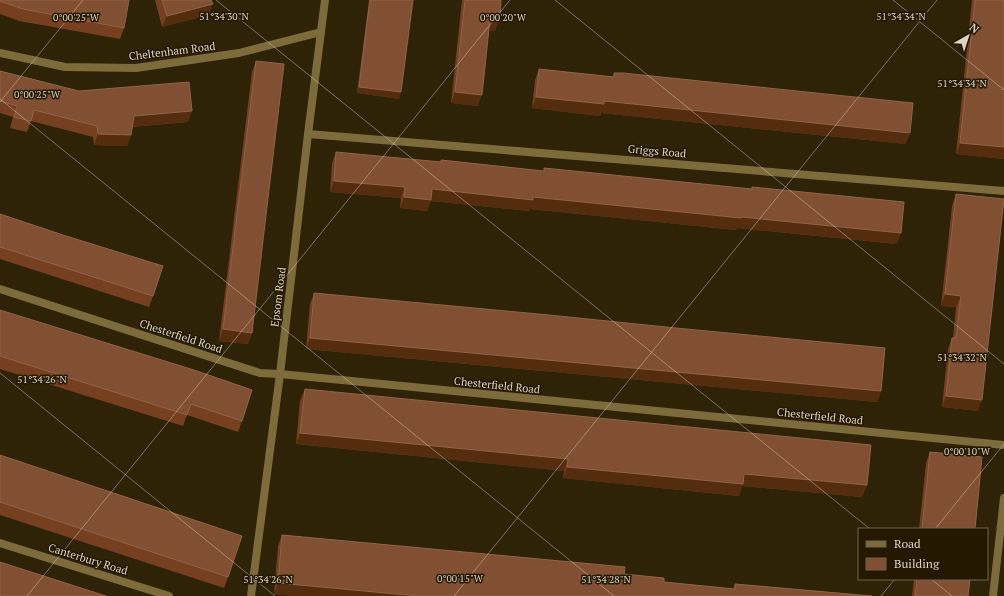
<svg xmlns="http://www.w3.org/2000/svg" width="1004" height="596" font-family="'PT Serif',serif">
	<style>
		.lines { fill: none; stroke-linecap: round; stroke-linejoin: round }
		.minor { stroke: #7d6b3c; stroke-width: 8 }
		.tertiary { stroke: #7d6b3c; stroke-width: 8 }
		.wall { fill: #763f1f }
		.shaded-wall { fill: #542d0e }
		.building { fill: #814f31; stroke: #8f6448 }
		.ticks { fill: none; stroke: #dbd3c4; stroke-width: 1; stroke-opacity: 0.45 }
		.labels { text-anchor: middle; stroke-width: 3; stroke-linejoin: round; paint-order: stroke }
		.street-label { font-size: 11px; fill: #dbd3c4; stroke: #241900 }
		.ticks-label { font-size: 10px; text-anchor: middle; fill: #dbd3c4; stroke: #241900; stroke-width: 3; stroke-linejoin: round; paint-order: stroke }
	</style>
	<rect width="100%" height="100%" fill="#2e2207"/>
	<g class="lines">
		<g class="minor">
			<path d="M 0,53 L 65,67 L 136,68 L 239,53 L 321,32"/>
			<path d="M 308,134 L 1004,191"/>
			<path d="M 0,289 L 260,373 L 280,374 L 1004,445"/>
			<path d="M 0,543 L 169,596"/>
			<path d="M 251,596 L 280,374 L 308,134 L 325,0"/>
		</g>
		<path class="tertiary" d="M 993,596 L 1004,498"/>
	</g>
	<g class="wall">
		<path d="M 0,0 L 124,28 L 120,39 L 19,21 L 0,14 Z"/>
		<path d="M 155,0 L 211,0 L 209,15 L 162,27 Z"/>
		<path d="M 369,0 L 413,0 L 399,99 L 357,93 Z"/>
		<path d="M 462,0 L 501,0 L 495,31 L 489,30 L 478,106 L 451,103 Z"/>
		<path d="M 972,0 L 1004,0 L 1004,159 L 956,154 Z"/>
		<path d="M 256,61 L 252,333 L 248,344 L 219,341 L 252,72 Z"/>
		<path d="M 539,69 L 613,77 L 614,73 L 906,144 L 601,113 L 600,116 L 532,108 L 535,80 Z"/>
		<path d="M 0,71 L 188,122 L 132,127 L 131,135 L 127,146 L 94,145 L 93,137 L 31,121 L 27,132 L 10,128 L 13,117 L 0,113 Z"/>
		<path d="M 336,152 L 441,162 L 441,160 L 544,171 L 544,168 L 751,189 L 752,187 L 897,244 L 737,228 L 736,230 L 530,209 L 529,211 L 431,201 L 427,211 L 400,208 L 401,198 L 330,192 L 332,163 Z"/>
		<path d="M 956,194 L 978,411 L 942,407 L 948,349 L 952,338 L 953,338 L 956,307 L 941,306 L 952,206 Z"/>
		<path d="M 0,214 L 153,296 L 149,307 L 0,259 Z"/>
		<path d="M 314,293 L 881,391 L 877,402 L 306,349 L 310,304 Z"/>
		<path d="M 0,310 L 242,421 L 238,432 L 187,415 L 183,426 L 0,369 Z"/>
		<path d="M 305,389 L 867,485 L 862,497 L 742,486 L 739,496 L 563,478 L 564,471 L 296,444 L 300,401 Z"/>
		<path d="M 930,452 L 975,529 L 919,529 L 926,463 Z"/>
		<path d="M 0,455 L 228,577 L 224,588 L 0,515 Z"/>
		<path d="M 282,535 L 624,574 L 664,582 L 733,589 L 735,584 L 872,596 L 293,596 L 274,594 L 278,546 Z"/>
		<path d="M 914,579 L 970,579 L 968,596 L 912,596 Z"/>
	</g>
	<g class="shaded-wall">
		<path d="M 213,4 L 209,15 L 162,27 L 167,16 Z"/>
		<path d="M 490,19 L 500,20 L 495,31 L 486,30 Z"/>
		<path d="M 359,87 L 401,92 L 399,99 L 357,93 Z"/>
		<path d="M 455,92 L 482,95 L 478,106 L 451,103 Z"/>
		<path d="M 536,97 L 604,101 L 910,133 L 906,144 L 601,113 L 600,116 L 532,108 Z"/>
		<path d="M 192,111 L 188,122 L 130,127 L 134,116 Z"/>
		<path d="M 98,134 L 131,135 L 127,146 L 94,145 Z"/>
		<path d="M 960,143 L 1004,147 L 1004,159 L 956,154 Z"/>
		<path d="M 334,181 L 405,187 L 401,198 L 330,192 Z"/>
		<path d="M 432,189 L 533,197 L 741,217 L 901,233 L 897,244 L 737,228 L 736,230 L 530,209 L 529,211 L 431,201 L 427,211 L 400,208 L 404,197 Z"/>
		<path d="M 945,294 L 961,296 L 956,307 L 941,306 Z"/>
		<path d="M 223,329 L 252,333 L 248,344 L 219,341 Z"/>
		<path d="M 310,338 L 881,391 L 877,402 L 306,349 Z"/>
		<path d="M 946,396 L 982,400 L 978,411 L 942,407 Z"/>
		<path d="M 300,433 L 568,459 L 564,471 L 296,444 Z"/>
		<path d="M 567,467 L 744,474 L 867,485 L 862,497 L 742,486 L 739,496 L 563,478 Z"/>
		<path d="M 278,583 L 418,596 L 293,596 L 274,594 Z"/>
	</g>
	<g class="building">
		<path d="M 0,0 L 129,0 L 124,28 L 23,9 L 0,1 Z"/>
		<path d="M 162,0 L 211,0 L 213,4 L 167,16 Z"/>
		<path d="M 370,0 L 413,0 L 401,92 L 359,87 Z"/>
		<path d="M 465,0 L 501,0 L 500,20 L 490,19 L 482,95 L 455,92 Z"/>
		<path d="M 975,0 L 1004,0 L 1004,147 L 960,143 Z"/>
		<path d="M 256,61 L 284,64 L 252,333 L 223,329 Z"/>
		<path d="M 539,69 L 614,77 L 614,73 L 623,73 L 913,103 L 910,133 L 604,101 L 604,104 L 536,97 Z"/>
		<path d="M 0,71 L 79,91 L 189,82 L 192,111 L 134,116 L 131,135 L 98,134 L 97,126 L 34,110 L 31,121 L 14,117 L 17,106 L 0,101 Z"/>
		<path d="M 336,152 L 441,162 L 441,160 L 544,171 L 544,168 L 752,189 L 752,187 L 904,202 L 901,233 L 741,217 L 741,218 L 533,197 L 533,200 L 432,189 L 431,200 L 404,197 L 405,187 L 334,181 Z"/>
		<path d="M 956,194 L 1004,199 L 982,400 L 946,396 L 952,338 L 956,338 L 961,296 L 945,294 Z"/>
		<path d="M 0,214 L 63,235 L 163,266 L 153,296 L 0,247 Z"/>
		<path d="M 314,293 L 549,315 L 676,328 L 885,348 L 881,391 L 310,338 Z"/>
		<path d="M 0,310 L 194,370 L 252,390 L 242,421 L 191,404 L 187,415 L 0,356 Z"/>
		<path d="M 305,389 L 871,445 L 867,485 L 744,474 L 743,484 L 567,467 L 568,459 L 300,433 Z"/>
		<path d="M 930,452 L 982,457 L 975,529 L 922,529 Z"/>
		<path d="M 0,455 L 242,536 L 228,577 L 0,502 Z"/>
		<path d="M 282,535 L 625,567 L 624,574 L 664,578 L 664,582 L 735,589 L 735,584 L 872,596 L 418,596 L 278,583 Z"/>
		<path d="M 0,562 L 106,596 L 0,596 Z"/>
		<path d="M 917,579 L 970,579 L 968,596 L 915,596 Z"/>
	</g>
	<path class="ticks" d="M 216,0 L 870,529M 555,0 L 1004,364M 893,0 L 1004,90M 0,99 L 614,596M 0,102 L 83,0M 0,373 L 275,596M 935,529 L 1004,444M 931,579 L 952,596M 27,596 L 510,0M 454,596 L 937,0M 881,596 L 895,579"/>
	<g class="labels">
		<g class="street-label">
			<text transform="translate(172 51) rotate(-7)" y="4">Cheltenham Road</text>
			<text transform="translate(657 151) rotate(5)" y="4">Griggs Road</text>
			<text transform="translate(278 297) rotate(-83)" y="4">Epsom Road</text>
			<text transform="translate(181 336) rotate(18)" y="4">Chesterfield Road</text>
			<text transform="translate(497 385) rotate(6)" y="4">Chesterfield Road</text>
			<text transform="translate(820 416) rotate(6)" y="4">Chesterfield Road</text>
			<text transform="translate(88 559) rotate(17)" y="4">Canterbury Road</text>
		</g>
	</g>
	<g class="ticks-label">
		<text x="224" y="20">51°34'30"N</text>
		<text x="901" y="20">51°34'34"N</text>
		<text x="503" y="21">0°00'20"W</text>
		<text x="76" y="21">0°00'25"W</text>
		<text x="962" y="87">51°34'34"N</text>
		<text x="37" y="98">0°00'25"W</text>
		<text x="962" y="361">51°34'32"N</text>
		<text x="42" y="383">51°34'26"N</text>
		<text x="967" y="455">0°00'10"W</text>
		<text x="460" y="582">0°00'15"W</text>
		<text x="268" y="583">51°34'26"N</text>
		<text x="606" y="583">51°34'28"N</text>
	</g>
	<rect x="858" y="528" width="130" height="52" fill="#241900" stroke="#6d634e"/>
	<rect x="866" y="541" width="20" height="6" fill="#7d6b3c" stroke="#6d634e"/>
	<text x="894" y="548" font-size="12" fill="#dbd3c4">Road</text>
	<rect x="866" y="558" width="20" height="12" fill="#814f31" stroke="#6d634e"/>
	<text x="894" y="568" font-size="12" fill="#dbd3c4">Building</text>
	<g transform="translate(968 36) rotate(39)" stroke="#241900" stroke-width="3" paint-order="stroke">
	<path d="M0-3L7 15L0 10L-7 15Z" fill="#dbd3c4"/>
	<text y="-6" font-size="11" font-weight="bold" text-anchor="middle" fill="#dbd3c4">N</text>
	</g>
</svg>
